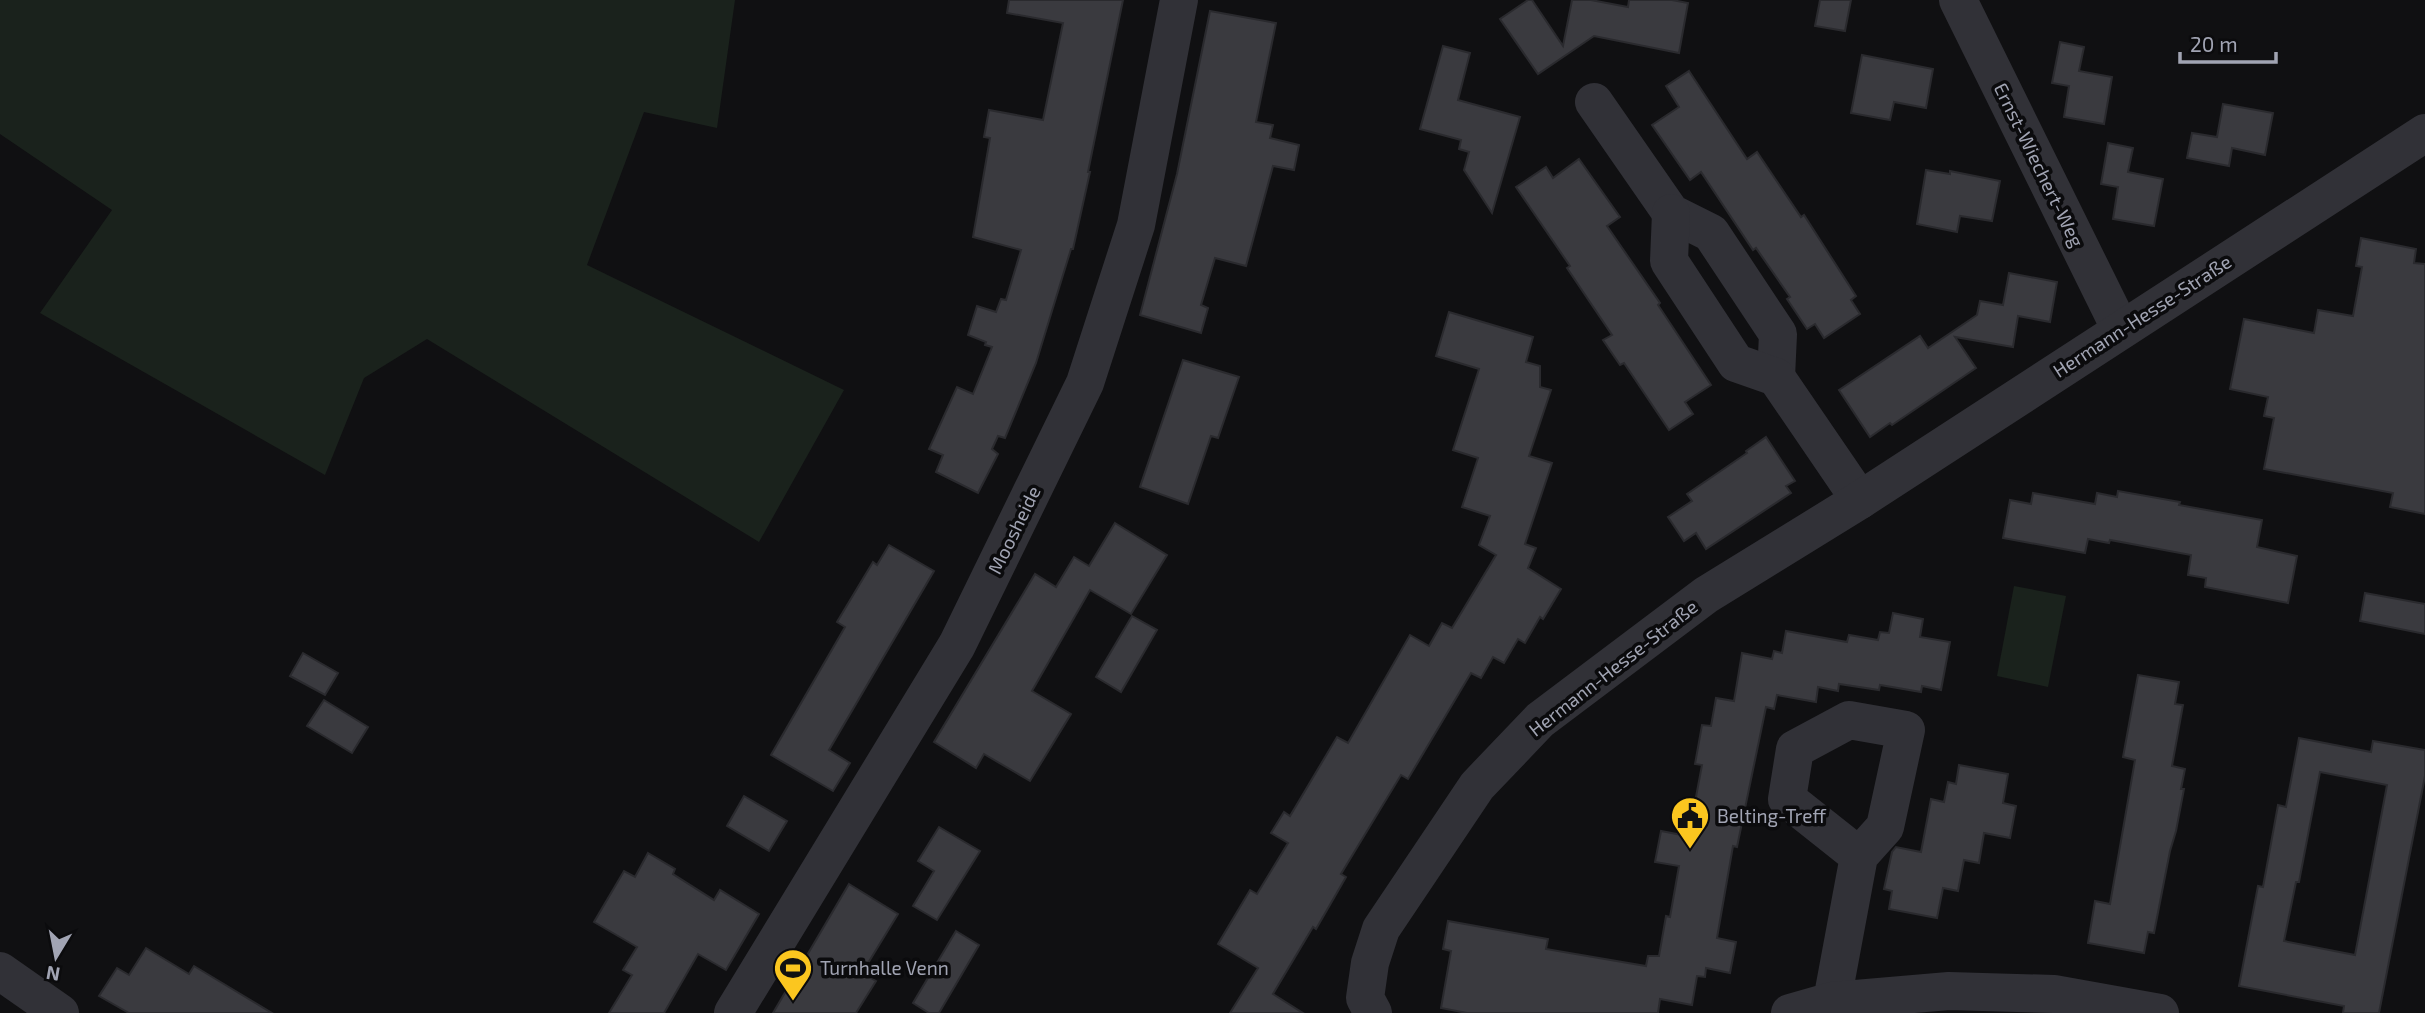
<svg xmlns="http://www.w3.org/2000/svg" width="2425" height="1013" font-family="'Exo 2',sans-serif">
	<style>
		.green { fill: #1a221c }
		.building { fill: #3a3a3f; stroke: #2a2a2e; stroke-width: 2; fill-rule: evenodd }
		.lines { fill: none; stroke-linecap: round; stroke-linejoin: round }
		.minor { stroke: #313137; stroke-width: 38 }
		.labels { text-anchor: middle; stroke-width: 7; stroke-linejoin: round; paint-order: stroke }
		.street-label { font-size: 19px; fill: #a1a4b3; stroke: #0b0b0d }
		.poi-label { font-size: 19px; fill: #a1a4b3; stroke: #0b0b0d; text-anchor: start }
	</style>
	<rect width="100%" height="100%" fill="#101012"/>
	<g class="green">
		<path d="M 0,0 L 735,0 L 717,128 L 644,112 L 587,265 L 844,390 L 759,542 L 427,339 L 364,378 L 325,475 L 40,313 L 112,210 L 0,134 Z"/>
		<path d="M 2014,586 L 2066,596 L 2048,687 L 1997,676 Z"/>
	</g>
	<g class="building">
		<path d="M 1009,0 L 1123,0 L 1088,172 L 1090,172 L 1073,249 L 1071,249 L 1036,363 L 1005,438 L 998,436 L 992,449 L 998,454 L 978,493 L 936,472 L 943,455 L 929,449 L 957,387 L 973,394 L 992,347 L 985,345 L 986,342 L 968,335 L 977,306 L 996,312 L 1001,299 L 1006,300 L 1021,250 L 973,237 L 990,138 L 984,137 L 989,110 L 1043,120 L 1063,23 L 1007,13 Z"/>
		<path d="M 1528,0 L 1532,0 L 1563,46 L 1572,0 L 1591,0 L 1628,7 L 1629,0 L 1672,0 L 1688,3 L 1679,53 L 1594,36 L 1538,74 L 1500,19 Z"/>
		<path d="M 1820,0 L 1851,0 L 1845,31 L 1815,26 Z"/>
		<path d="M 1210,11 L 1276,23 L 1256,122 L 1273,125 L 1270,138 L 1299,145 L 1294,170 L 1273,166 L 1246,266 L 1215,258 L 1201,305 L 1208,308 L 1201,333 L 1140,315 L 1177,174 Z"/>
		<path d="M 2060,42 L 2084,47 L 2079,71 L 2112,77 L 2104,124 L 2064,117 L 2069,86 L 2052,83 Z"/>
		<path d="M 1443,46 L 1470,53 L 1458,100 L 1520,117 L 1492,213 L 1464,170 L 1469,152 L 1459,149 L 1461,140 L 1420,129 Z"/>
		<path d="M 1862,55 L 1933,69 L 1926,108 L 1894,102 L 1890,120 L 1851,113 Z"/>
		<path d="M 1689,71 L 1747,159 L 1757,152 L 1801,217 L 1804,215 L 1856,296 L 1851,300 L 1860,314 L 1824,338 L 1815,324 L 1807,329 L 1787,299 L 1790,297 L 1756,248 L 1753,250 L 1701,172 L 1690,180 L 1652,125 L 1679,107 L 1666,86 Z"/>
		<path d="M 2223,104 L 2273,113 L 2265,155 L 2232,148 L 2229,166 L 2187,158 L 2192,133 L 2217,137 Z"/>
		<path d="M 2108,143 L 2133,148 L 2128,172 L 2163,179 L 2154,226 L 2113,219 L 2118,187 L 2101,184 Z"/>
		<path d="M 1579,159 L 1620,217 L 1607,226 L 1660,303 L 1658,305 L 1711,385 L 1685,402 L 1693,414 L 1669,430 L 1624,363 L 1620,365 L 1603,340 L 1612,335 L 1567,268 L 1570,266 L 1516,187 L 1546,167 L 1553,178 Z"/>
		<path d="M 1926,170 L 1950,174 L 1950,171 L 2000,181 L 1992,221 L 1960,216 L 1957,232 L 1917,224 Z"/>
		<path d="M 2361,238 L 2416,249 L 2414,263 L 2425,264 L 2425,514 L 2390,507 L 2393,493 L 2264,469 L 2274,418 L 2264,416 L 2268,397 L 2230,389 L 2244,319 L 2314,333 L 2318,310 L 2353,316 L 2362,267 L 2356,266 Z"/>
		<path d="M 2009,273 L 2057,282 L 2050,322 L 2018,316 L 2013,347 L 1955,337 L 1976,368 L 1892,425 L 1890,423 L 1870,437 L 1839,390 L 1920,336 L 1928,348 L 1977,315 L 1980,301 L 2003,305 Z"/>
		<path d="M 1449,312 L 1533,337 L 1526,362 L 1540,366 L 1540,387 L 1551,390 L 1529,456 L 1552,463 L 1525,544 L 1536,548 L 1528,568 L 1561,589 L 1543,619 L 1540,617 L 1525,643 L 1518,639 L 1504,663 L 1493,657 L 1481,678 L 1471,673 L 1408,779 L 1401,775 L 1341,874 L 1346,877 L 1316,929 L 1313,927 L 1273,994 L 1303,1013 L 1230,1013 L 1258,968 L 1218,944 L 1250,890 L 1257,894 L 1288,843 L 1271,833 L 1284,812 L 1290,816 L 1337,737 L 1348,743 L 1410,635 L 1429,646 L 1442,623 L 1452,628 L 1496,555 L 1479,545 L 1490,516 L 1462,507 L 1478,458 L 1453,450 L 1479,369 L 1436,356 Z"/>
		<path d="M 1183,360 L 1239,377 L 1218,438 L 1211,436 L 1188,504 L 1140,487 Z"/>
		<path d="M 1766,437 L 1795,481 L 1786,486 L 1791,493 L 1706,549 L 1696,533 L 1684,541 L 1668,517 L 1692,501 L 1687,494 L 1747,453 L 1746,451 Z"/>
		<path d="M 2118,491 L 2180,502 L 2179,505 L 2262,520 L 2257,547 L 2297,556 L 2288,603 L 2205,587 L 2206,578 L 2188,575 L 2191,555 L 2110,540 L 2109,543 L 2088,539 L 2085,553 L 2003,538 L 2010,500 L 2031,504 L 2033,493 L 2095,504 L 2097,493 L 2117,497 Z"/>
		<path d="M 1115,523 L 1167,555 L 1131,614 L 1090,590 L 1032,691 L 1071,714 L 1030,781 L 984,754 L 976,768 L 934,742 L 1035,574 L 1056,587 L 1074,557 L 1089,566 Z"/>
		<path d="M 889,545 L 934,571 L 829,750 L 850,763 L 833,791 L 771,755 L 845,627 L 837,622 L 873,562 L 877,565 Z"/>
		<path d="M 2365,593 L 2425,604 L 2425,634 L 2360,621 Z"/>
		<path d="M 1893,613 L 1923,619 L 1920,637 L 1950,642 L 1941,690 L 1922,686 L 1921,692 L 1880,685 L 1879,690 L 1839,684 L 1838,691 L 1818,687 L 1816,702 L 1777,695 L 1774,709 L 1766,707 L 1737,847 L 1733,846 L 1717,938 L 1736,942 L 1730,973 L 1706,968 L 1705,977 L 1697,976 L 1692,1005 L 1660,999 L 1658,1013 L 1467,1013 L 1441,1008 L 1451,951 L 1443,949 L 1448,921 L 1548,939 L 1546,949 L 1646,966 L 1648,956 L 1659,956 L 1666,916 L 1670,917 L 1679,866 L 1655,862 L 1661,831 L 1682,835 L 1683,827 L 1690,829 L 1702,765 L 1695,764 L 1702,725 L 1711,726 L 1716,698 L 1734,701 L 1742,653 L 1772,659 L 1774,651 L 1782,653 L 1786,631 L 1847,642 L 1849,635 L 1878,640 L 1880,632 L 1889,633 Z"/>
		<path d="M 1132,616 L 1157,630 L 1121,692 L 1096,677 Z"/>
		<path d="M 303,653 L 338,673 L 325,695 L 290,676 Z"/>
		<path d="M 2138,675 L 2179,682 L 2175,704 L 2183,705 L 2172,766 L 2185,769 L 2181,789 L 2184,789 L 2176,831 L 2170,851 L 2154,933 L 2148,932 L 2144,953 L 2088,943 L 2095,901 L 2110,904 L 2135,760 L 2123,757 Z"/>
		<path d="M 324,700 L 368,727 L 352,753 L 307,726 Z"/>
		<path d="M 2299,738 L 2371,752 L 2373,741 L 2425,750 L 2425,776 L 2379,1013 L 2343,1013 L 2344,1006 L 2239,986 L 2258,886 L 2263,887 L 2278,805 L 2286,807 ZM 2320,772 L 2387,785 L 2355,955 L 2284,941 L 2296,882 L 2299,882 Z"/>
		<path d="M 1959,765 L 2008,774 L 2003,803 L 2016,806 L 2010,838 L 1984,833 L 1979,863 L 1964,860 L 1958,891 L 1943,888 L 1937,918 L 1889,909 L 1892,891 L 1884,889 L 1892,852 L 1896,847 L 1921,852 L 1931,799 L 1944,802 L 1948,782 L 1956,784 Z"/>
		<path d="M 744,796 L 787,821 L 769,851 L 727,826 Z"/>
		<path d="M 939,827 L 980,851 L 937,920 L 913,906 L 934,871 L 918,861 Z"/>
		<path d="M 648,853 L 675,869 L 673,874 L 714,900 L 720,890 L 759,914 L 726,970 L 698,954 L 664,1013 L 609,1013 L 632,975 L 623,970 L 637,947 L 594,922 L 624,871 L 635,877 Z"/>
		<path d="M 849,884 L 898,914 L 862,973 L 876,981 L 856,1013 L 773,1013 Z"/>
		<path d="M 956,931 L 979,945 L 939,1013 L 929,1013 L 913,1003 Z"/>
		<path d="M 146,948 L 189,974 L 194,966 L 272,1013 L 129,1013 L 99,996 L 117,968 L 129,975 Z"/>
	</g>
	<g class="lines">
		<g class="minor">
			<path d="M 1958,0 L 2121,330"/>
			<path d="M 1594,102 L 1671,213 L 1711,233 L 1778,334 L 1776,377"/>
			<path d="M 1671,213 L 1669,261 L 1736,363 L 1776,377 L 1860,500"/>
			<path d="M 0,971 L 60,1013"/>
			<path d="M 1832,1001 L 1859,856 L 1885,827 L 1906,730 L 1849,720 L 1795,749 L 1787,799 L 1859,856"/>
			<path d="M 733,1013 L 957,645 L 1085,383 L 1136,225 L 1179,0"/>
			<path d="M 1373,1013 L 1365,998 L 1370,963 L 1381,929 L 1477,786 L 1540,720 L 1706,595 L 1860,500 L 2425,133"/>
			<path d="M 1790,1013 L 1832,1001 L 1949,991 L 2054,994 L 2160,1013"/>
		</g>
	</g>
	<defs>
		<g id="civic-pin" transform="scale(2.0125)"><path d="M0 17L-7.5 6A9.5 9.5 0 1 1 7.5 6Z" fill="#fbc61f" stroke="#0b0b0d"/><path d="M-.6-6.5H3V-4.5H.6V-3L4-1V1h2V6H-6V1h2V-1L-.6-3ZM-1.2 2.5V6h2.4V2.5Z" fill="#111"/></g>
		<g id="stadium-pin" transform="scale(2.0125)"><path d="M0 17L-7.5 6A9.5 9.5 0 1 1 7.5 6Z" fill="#fbc61f" stroke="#0b0b0d"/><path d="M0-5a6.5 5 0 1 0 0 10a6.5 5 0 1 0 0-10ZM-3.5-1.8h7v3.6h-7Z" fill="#111"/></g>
	</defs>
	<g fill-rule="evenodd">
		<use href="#civic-pin" x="1690" y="816"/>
		<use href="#stadium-pin" x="793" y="968"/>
	</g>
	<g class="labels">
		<g class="street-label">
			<text transform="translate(2039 165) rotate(64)" y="7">Ernst-Wiechert-Weg</text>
			<text transform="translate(2142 316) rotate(-33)" y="7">Hermann-Hesse-Straße</text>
			<text transform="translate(1014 530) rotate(-64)" y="7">Moosheide</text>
			<text transform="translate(1613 668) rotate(-38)" y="7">Hermann-Hesse-Straße</text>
		</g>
		<g class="poi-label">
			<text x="1717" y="823">Belting-Treff</text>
			<text x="820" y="975">Turnhalle Venn</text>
		</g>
	</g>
	<g transform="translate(56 957) rotate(190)" stroke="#0b0b0d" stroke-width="5" paint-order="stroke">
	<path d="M0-5L12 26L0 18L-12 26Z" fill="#a1a4b3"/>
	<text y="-10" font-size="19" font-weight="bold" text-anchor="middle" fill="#a1a4b3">N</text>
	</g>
	<path d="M2180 52v10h96v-10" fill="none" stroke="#a1a4b3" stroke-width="3.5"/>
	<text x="2190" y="52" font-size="21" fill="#a1a4b3" stroke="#0b0b0d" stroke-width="5" paint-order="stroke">20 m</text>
</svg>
